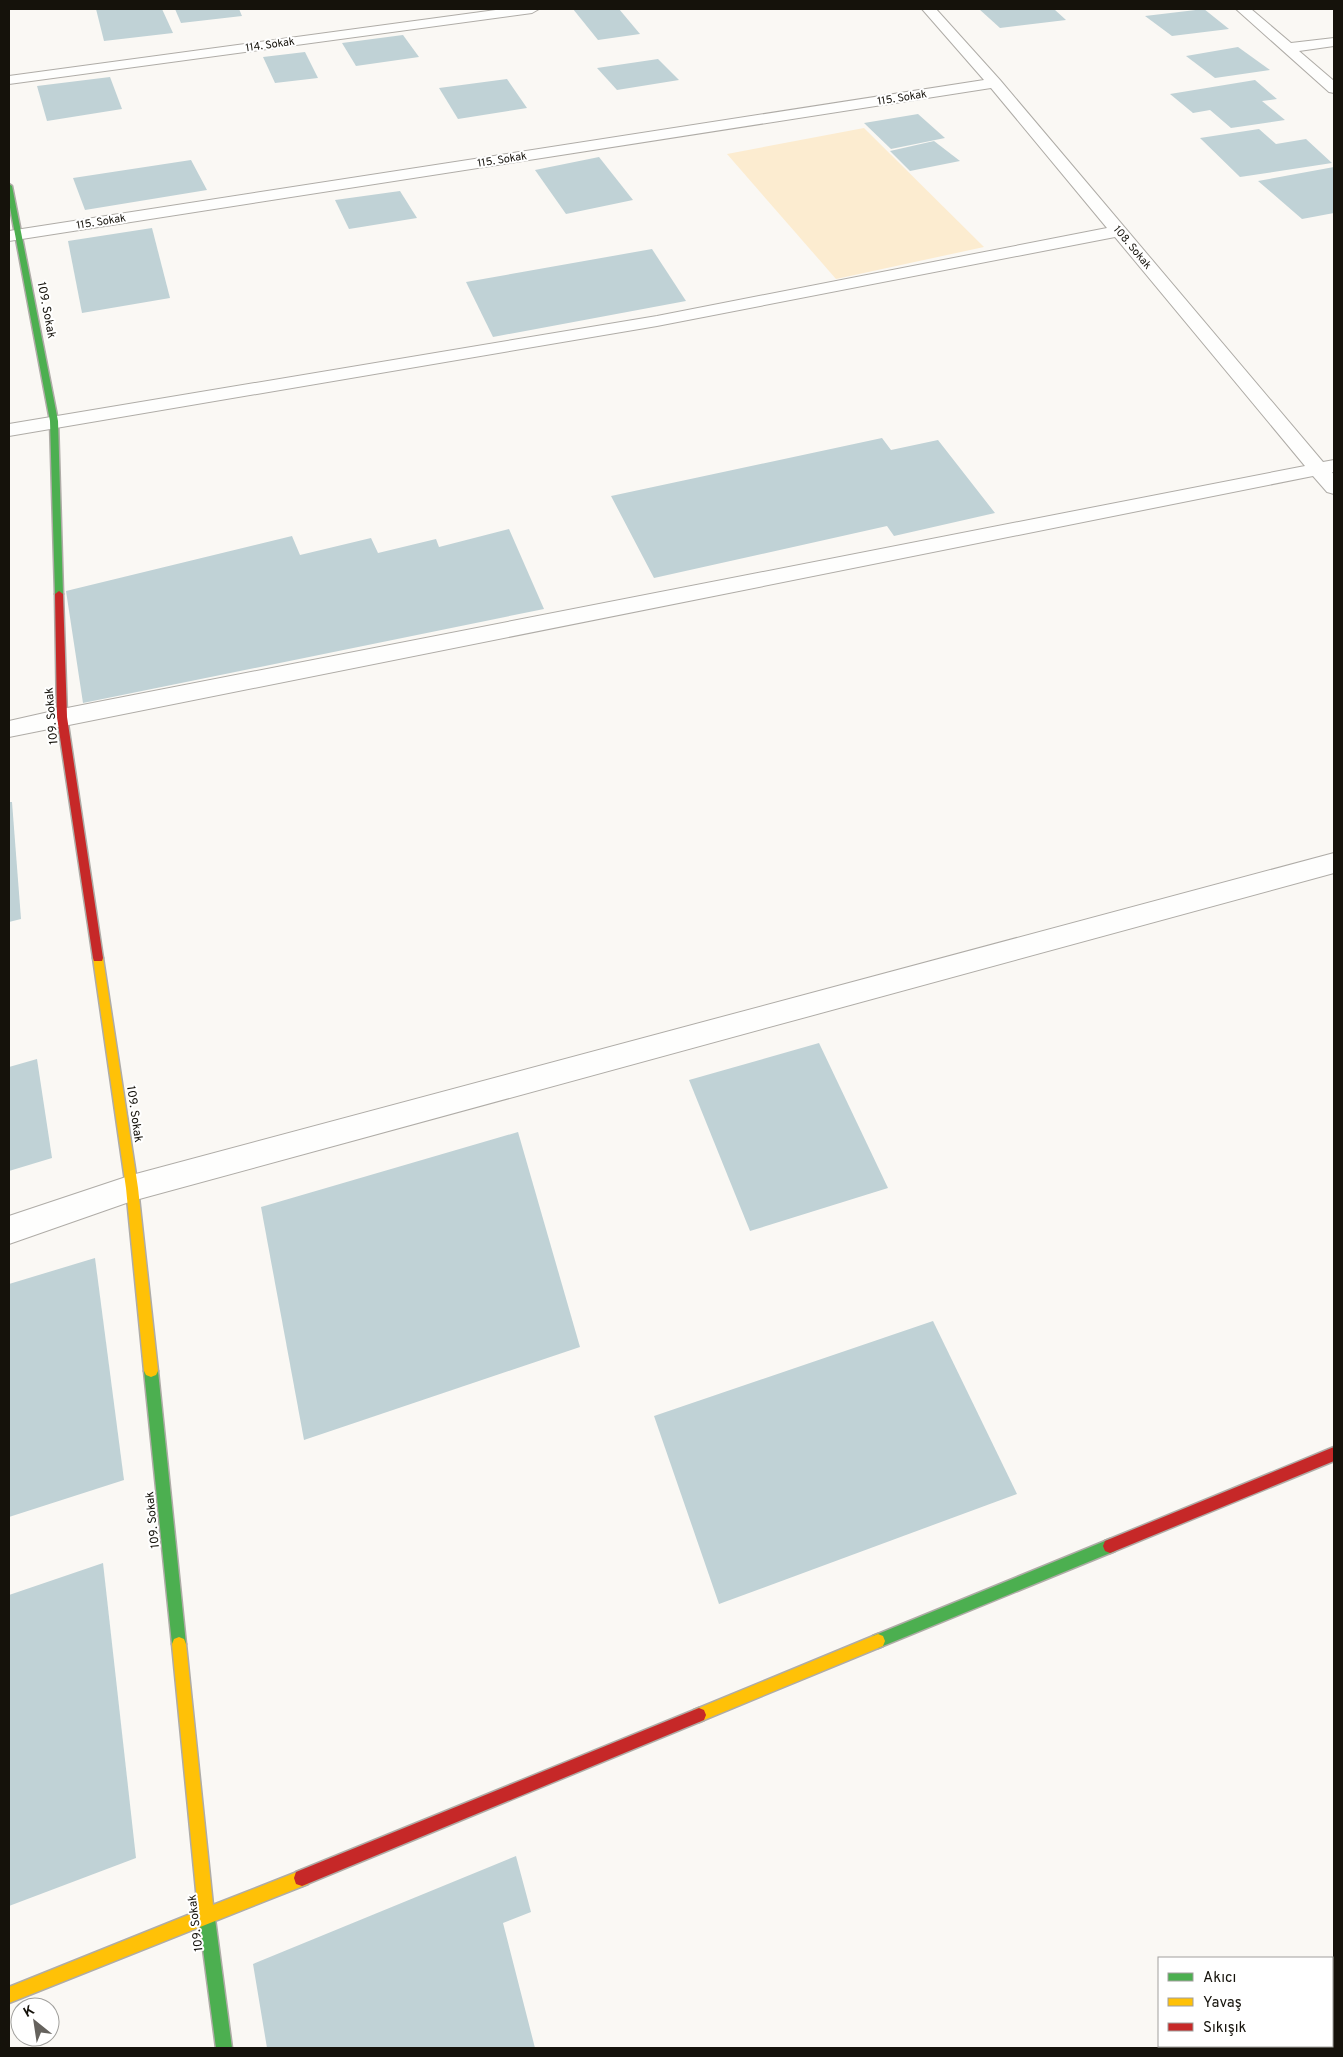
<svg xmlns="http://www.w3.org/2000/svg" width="1343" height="2057" font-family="Overpass,sans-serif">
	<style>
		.green { fill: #fcecd0 }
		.building { fill: #c0d2d6 }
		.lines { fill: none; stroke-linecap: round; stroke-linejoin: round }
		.street-casing { stroke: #afaca7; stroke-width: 2 }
		.fast-casing { stroke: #afaca7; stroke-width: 3 }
		.slow-casing { stroke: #afaca7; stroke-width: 3 }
		.jam-casing { stroke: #afaca7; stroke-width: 3 }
		.street { fill: #fefefd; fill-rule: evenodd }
		.fast { fill: #4caf50; fill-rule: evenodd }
		.slow { fill: #ffc107; fill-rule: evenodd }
		.jam { fill: #c62828; fill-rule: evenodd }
		.labels { text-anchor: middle; stroke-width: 4; stroke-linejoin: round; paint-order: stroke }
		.far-street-label { font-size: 11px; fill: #15120b; stroke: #fff }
		.street-label { font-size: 12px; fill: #15120b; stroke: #fff }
	</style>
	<rect width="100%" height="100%" fill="#faf8f4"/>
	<path class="green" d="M 864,128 L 984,247 L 836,279 L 727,154 Z"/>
	<g class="building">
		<path d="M 96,9 L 162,9 L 173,33 L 104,41 Z"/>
		<path d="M 175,9 L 239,9 L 242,16 L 181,23 Z"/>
		<path d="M 573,9 L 619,9 L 640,34 L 598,40 Z"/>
		<path d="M 979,9 L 1054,9 L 1066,20 L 1000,28 Z"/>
		<path d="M 1204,9 L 1229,29 L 1172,36 L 1145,16 Z"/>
		<path d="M 403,35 L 419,57 L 356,66 L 342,43 Z"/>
		<path d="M 1238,47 L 1270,70 L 1215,78 L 1186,56 Z"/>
		<path d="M 305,52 L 318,78 L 275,83 L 263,57 Z"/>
		<path d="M 658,59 L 679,80 L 617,90 L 597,68 Z"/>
		<path d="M 110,77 L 122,109 L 47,121 L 37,86 Z"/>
		<path d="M 507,79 L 527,108 L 458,119 L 439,88 Z"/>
		<path d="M 1255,80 L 1277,99 L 1262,101 L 1285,120 L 1231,128 L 1210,110 L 1193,113 L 1170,94 Z"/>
		<path d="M 918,114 L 945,138 L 891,149 L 864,123 Z"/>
		<path d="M 1259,129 L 1276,144 L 1306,139 L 1332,163 L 1240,177 L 1200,138 Z"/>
		<path d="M 934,141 L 960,161 L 910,171 L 890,151 Z"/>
		<path d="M 599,157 L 633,200 L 566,214 L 535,170 Z"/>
		<path d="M 191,160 L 207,190 L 85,210 L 73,178 Z"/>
		<path d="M 1334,167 L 1334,213 L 1302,219 L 1258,181 Z"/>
		<path d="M 400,191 L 417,218 L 349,229 L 335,200 Z"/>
		<path d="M 152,228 L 170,298 L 82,313 L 68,241 Z"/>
		<path d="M 652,249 L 686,301 L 493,337 L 466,282 Z"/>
		<path d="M 882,438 L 891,450 L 938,440 L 995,513 L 894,536 L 887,526 L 654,578 L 611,496 Z"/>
		<path d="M 509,529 L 544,609 L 83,703 L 66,591 L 292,536 L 300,555 L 371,538 L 378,553 L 436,539 L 439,547 Z"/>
		<path d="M 9,802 L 12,802 L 21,919 L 9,922 Z"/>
		<path d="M 819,1043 L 888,1188 L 750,1231 L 689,1080 Z"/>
		<path d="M 37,1059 L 52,1158 L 9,1171 L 9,1067 Z"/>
		<path d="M 518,1132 L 580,1347 L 304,1440 L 261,1207 Z"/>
		<path d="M 95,1258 L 124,1480 L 9,1517 L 9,1284 Z"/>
		<path d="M 933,1321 L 1017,1494 L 719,1604 L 654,1416 Z"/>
		<path d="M 103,1563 L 136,1858 L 9,1906 L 9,1595 Z"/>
		<path d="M 516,1856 L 531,1912 L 503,1923 L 535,2048 L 267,2048 L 253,1964 Z"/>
	</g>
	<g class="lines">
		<g class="street-casing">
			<g id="street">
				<path d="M 503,9 L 539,9 L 532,13 L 9,84 L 9,76 Z"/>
				<path d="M 922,9 L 936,9 L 1000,80 L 1323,462 L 1334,460 L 1334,472 L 1332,472 L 1334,475 L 1334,494 L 1327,492 L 1313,476 L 9,737 L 9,721 L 62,709 L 1305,466 L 1115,237 L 657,326 L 9,436 L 9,424 L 657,316 L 1107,228 L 991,88 L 9,241 L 9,231 L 984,80 Z"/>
				<path d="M 1236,9 L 1251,9 L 1291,43 L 1334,38 L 1334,46 L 1299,51 L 1334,81 L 1334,93 L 1329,92 Z"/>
				<path d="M 1334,853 L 1334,873 L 132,1201 L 9,1244 L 9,1216 L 132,1175 Z"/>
			</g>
		</g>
		<g class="fast-casing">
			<g id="fast">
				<path d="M 9,184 L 12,186 L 58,421 L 63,594 L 59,597 L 55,594 L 50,421 L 9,202 Z"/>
				<path d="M 151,1365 L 156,1367 L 158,1371 L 186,1644 L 184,1649 L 179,1651 L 174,1649 L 172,1644 L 144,1371 L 146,1367 Z"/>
				<path d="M 1110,1539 L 1115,1541 L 1117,1546 L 1115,1551 L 878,1648 L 873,1646 L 871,1641 L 873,1636 Z"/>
				<path d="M 206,1903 L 212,1905 L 214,1911 L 232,2048 L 216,2048 L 198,1911 L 200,1905 Z"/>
			</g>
		</g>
		<g class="slow-casing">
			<g id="slow">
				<path d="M 98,954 L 102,955 L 103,958 L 138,1188 L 158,1371 L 156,1375 L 151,1377 L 146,1375 L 144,1371 L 126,1188 L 93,958 L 94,955 Z"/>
				<path d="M 878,1634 L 883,1636 L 885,1641 L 883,1646 L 699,1722 L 694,1720 L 692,1715 L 694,1710 Z"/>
				<path d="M 179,1637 L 184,1639 L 186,1644 L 213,1905 L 302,1870 L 308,1872 L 310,1878 L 308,1884 L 9,2003 L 9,1987 L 198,1911 L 172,1644 L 174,1639 Z"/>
			</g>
		</g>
		<g class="jam-casing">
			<g id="jam">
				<path d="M 59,591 L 63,594 L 67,717 L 103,958 L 102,961 L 94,961 L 93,958 L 57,717 L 55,594 Z"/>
				<path d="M 1334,1447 L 1334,1461 L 1110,1553 L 1105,1551 L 1103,1546 L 1105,1541 Z"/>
				<path d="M 699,1708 L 704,1710 L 706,1715 L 704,1720 L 302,1886 L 296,1884 L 294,1878 L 296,1872 Z"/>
			</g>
		</g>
		<use href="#street" class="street"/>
		<use href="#fast" class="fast"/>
		<use href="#slow" class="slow"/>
		<use href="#jam" class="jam"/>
	</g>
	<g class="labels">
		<g class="far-street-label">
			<text transform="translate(270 44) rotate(-8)" y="4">114. Sokak</text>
			<text transform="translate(902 97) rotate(-9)" y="4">115. Sokak</text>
			<text transform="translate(502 159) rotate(-9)" y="4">115. Sokak</text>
			<text transform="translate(101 221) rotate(-9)" y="4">115. Sokak</text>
			<text transform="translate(1133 247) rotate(50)" y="4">108. Sokak</text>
		</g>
		<g class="street-label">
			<text transform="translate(47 310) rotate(79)" y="4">109. Sokak</text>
			<text transform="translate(51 716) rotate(-95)" y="4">109. Sokak</text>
			<text transform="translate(135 1114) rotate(82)" y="4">109. Sokak</text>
			<text transform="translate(152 1520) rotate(-96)" y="4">109. Sokak</text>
			<text transform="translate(195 1923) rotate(-97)" y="4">109. Sokak</text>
		</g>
	</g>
	<rect width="1343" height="2057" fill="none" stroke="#15120b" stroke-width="20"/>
	<rect x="1158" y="1957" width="175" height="90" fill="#ffffff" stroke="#a1a09d"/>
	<rect x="1168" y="1973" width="25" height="8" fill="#4caf50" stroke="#a1a09d"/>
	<text x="1203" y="1982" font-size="15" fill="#15120b">Akıcı</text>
	<rect x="1168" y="1998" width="25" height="8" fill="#ffc107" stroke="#a1a09d"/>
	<text x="1203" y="2007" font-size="15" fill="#15120b">Yavaş</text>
	<rect x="1168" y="2023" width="25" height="8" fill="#c62828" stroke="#a1a09d"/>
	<text x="1203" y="2032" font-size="15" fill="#15120b">Sıkışık</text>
	<g transform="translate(35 2022) rotate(330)"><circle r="24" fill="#ffffff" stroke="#a1a09d"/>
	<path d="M0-4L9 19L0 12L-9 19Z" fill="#65625d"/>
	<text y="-8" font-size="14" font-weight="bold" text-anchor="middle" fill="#15120b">K</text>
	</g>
</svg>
